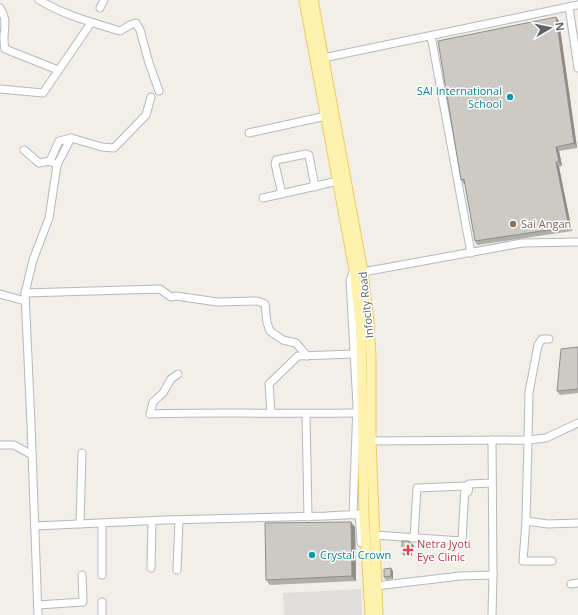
<svg xmlns="http://www.w3.org/2000/svg" width="578" height="615" font-family="'Open Sans',sans-serif">
	<style>
		.industrial { fill: #e0deda }
		.lines { fill: none; stroke-linecap: round; stroke-linejoin: round }
		.minor-casing { stroke: #b5b8bc; stroke-width: 9 }
		.major-casing { stroke: #f2c960; stroke-width: 11 }
		.minor { stroke: #fff; stroke-width: 7 }
		.major { stroke: #fff2af; stroke-width: 9 }
		.wall { fill: #afaea9 }
		.shaded-wall { fill: #8f8d8a }
		.building { fill: #cccac5; stroke: #8f8d8a }
		.culture-dot { fill: #0f9aa8; stroke: #fff; stroke-width: 1.5 }
		.education-dot { fill: #8d6e63; stroke: #fff; stroke-width: 1.5 }
		.health-dot { fill: #e0444e; stroke: #fff; stroke-width: 1.5 }
		.labels { text-anchor: middle; stroke-width: 3; stroke-linejoin: round; paint-order: stroke }
		.culture-label { font-size: 11px; fill: #0d838f; stroke: #fff; text-anchor: end }
		.education-label { font-size: 11px; fill: #785e54; stroke: #fff; text-anchor: start }
		.street-label { font-size: 11px; fill: #5f6368; stroke: #fff }
		.health-label { font-size: 11px; fill: #be3a42; stroke: #fff; text-anchor: start }
	</style>
	<rect width="100%" height="100%" fill="#f1efe8"/>
	<path class="industrial" d="M 361,589 L 362,615 L 284,615 L 283,593 Z"/>
	<g class="lines">
		<g class="minor-casing">
			<g id="minor">
				<path d="M 39,0 C 66,16 91,22 120,31 L 130,25 L 136,23 L 140,30 L 149,63 L 159,91"/>
				<path d="M 569,7 L 578,68"/>
				<path d="M 0,8 C 10,23 1,32 5,49 L 58,70"/>
				<path d="M 100,8 L 104,0"/>
				<path d="M 431,36 L 471,253"/>
				<path d="M 323,58 L 578,5"/>
				<path d="M 0,89 L 43,93 L 91,23"/>
				<path d="M 249,133 L 326,116"/>
				<path d="M 24,150 L 39,163 L 50,161"/>
				<path d="M 57,165 L 50,161 L 59,141 L 71,138 L 102,147 L 114,148 L 146,115 L 151,97"/>
				<path d="M 282,194 L 275,164 L 276,160 L 306,154 L 309,155 L 315,187"/>
				<path d="M 263,198 L 338,181"/>
				<path d="M 363,272 L 522,243 L 578,242"/>
				<path d="M 25,293 L 160,289 L 171,297 L 176,296 L 217,302 L 257,301 L 265,304 L 267,323 L 270,331 L 283,340 L 296,343 L 307,356"/>
				<path d="M 0,294 L 25,301"/>
				<path d="M 549,339 L 542,339 L 538,345 L 529,392 L 528,440 L 546,438 L 578,423"/>
				<path d="M 178,374 L 171,379 L 163,393 L 153,402 L 150,414 C 219,412 288,414 357,413"/>
				<path d="M 271,413 L 269,384 L 298,356 L 354,354"/>
				<path d="M 306,414 L 308,517"/>
				<path d="M 371,441 L 528,440 L 526,521"/>
				<path d="M 0,445 L 14,445 L 32,455"/>
				<path d="M 468,492 L 469,484 L 492,483"/>
				<path d="M 359,514 L 361,543"/>
				<path d="M 353,515 L 357,405 L 350,280 L 354,270"/>
				<path d="M 102,523 L 102,575"/>
				<path d="M 80,524 L 82,453"/>
				<path d="M 35,526 L 165,520 L 326,516 L 364,514"/>
				<path d="M 374,535 L 462,541 L 465,486 L 417,488 L 414,538"/>
				<path d="M 552,561 L 523,561 L 526,521 L 548,524 L 578,523"/>
				<path d="M 151,568 L 152,521"/>
				<path d="M 177,570 L 179,520"/>
				<path d="M 571,584 L 578,583"/>
				<path d="M 376,586 L 460,576 L 493,575 L 492,440"/>
				<path d="M 102,602 L 102,615"/>
				<path d="M 38,605 L 83,602 L 82,575"/>
				<path d="M 38,615 L 31,424 L 25,293 L 33,260 L 49,218 L 57,165 L 71,138"/>
				<path d="M 492,615 L 493,575"/>
			</g>
		</g>
		<g class="major-casing">
			<g id="major">
				<path d="M 304,0 L 354,270 L 361,333 L 364,514 L 370,615"/>
				<path d="M 313,0 L 363,272 L 369,322 L 371,356 L 371,441 L 378,615"/>
			</g>
		</g>
		<use href="#minor" class="minor"/>
		<use href="#major" class="major"/>
	</g>
	<g class="wall">
		<path d="M 556,17 L 559,21 L 577,148 L 559,151 L 562,166 L 559,167 L 572,231 L 477,245 L 475,241 L 465,184 L 464,184 L 461,180 Z"/>
		<path d="M 578,347 L 578,393 L 560,395 L 557,391 Z"/>
		<path d="M 355,527 L 356,581 L 270,585 L 266,580 Z"/>
		<path d="M 409,541 L 414,546 L 414,552 L 412,553 L 412,556 L 404,556 L 402,553 Z"/>
		<path d="M 393,571 L 393,579 L 386,580 L 384,577 Z"/>
	</g>
	<g class="shaded-wall">
		<path d="M 556,17 L 559,21 L 577,148 L 574,143 Z"/>
		<path d="M 556,147 L 559,151 L 562,166 L 559,162 Z"/>
		<path d="M 556,162 L 559,167 L 572,231 L 569,227 Z"/>
		<path d="M 351,522 L 355,527 L 356,581 L 352,576 Z"/>
		<path d="M 412,544 L 414,546 L 414,552 L 412,550 Z"/>
		<path d="M 410,550 L 412,553 L 412,556 L 410,553 Z"/>
		<path d="M 391,568 L 393,571 L 393,579 L 391,576 Z"/>
	</g>
	<g class="building">
		<path d="M 556,17 L 574,143 L 556,147 L 559,162 L 556,162 L 569,227 L 475,241 L 464,179 L 461,180 L 438,41 Z"/>
		<path d="M 578,347 L 578,389 L 557,391 L 561,349 Z"/>
		<path d="M 351,522 L 352,576 L 266,580 L 265,523 Z"/>
		<path d="M 402,541 L 409,541 L 409,544 L 412,544 L 412,550 L 410,550 L 410,553 L 402,553 Z"/>
		<path d="M 391,568 L 391,576 L 384,577 L 384,569 Z"/>
	</g>
	<g class="culture-dot">
		<circle cx="510" cy="97" r="4"/>
		<circle cx="312" cy="555" r="4"/>
	</g>
	<circle class="education-dot" cx="513" cy="224" r="4"/>
	<path class="health-dot" d="M406 544h4v4h4v4h-4v4h-4v-4h-4v-4h4z"/>
	<g class="labels">
		<g class="culture-label">
			<text x="502" y="95">SAI International<tspan x="502" dy="13">School</tspan></text>
			<text x="320" y="559" text-anchor="start">Crystal Crown</text>
		</g>
		<g class="education-label">
			<text x="521" y="228">Sai Angan</text>
		</g>
		<g class="street-label">
			<text transform="translate(366 305) rotate(-96)" y="4">Infocity Road</text>
		</g>
		<g class="health-label">
			<text x="417" y="548">Netra Jyoti<tspan x="417" dy="13">Eye Clinic</tspan></text>
		</g>
	</g>
	<g transform="translate(550 28) rotate(81)" stroke="#ffffff" stroke-width="3" paint-order="stroke">
	<path d="M0-3L7 15L0 10L-7 15Z" fill="#5f6368"/>
	<text y="-6" font-size="11" font-weight="bold" text-anchor="middle" fill="#5f6368">N</text>
	</g>
</svg>
